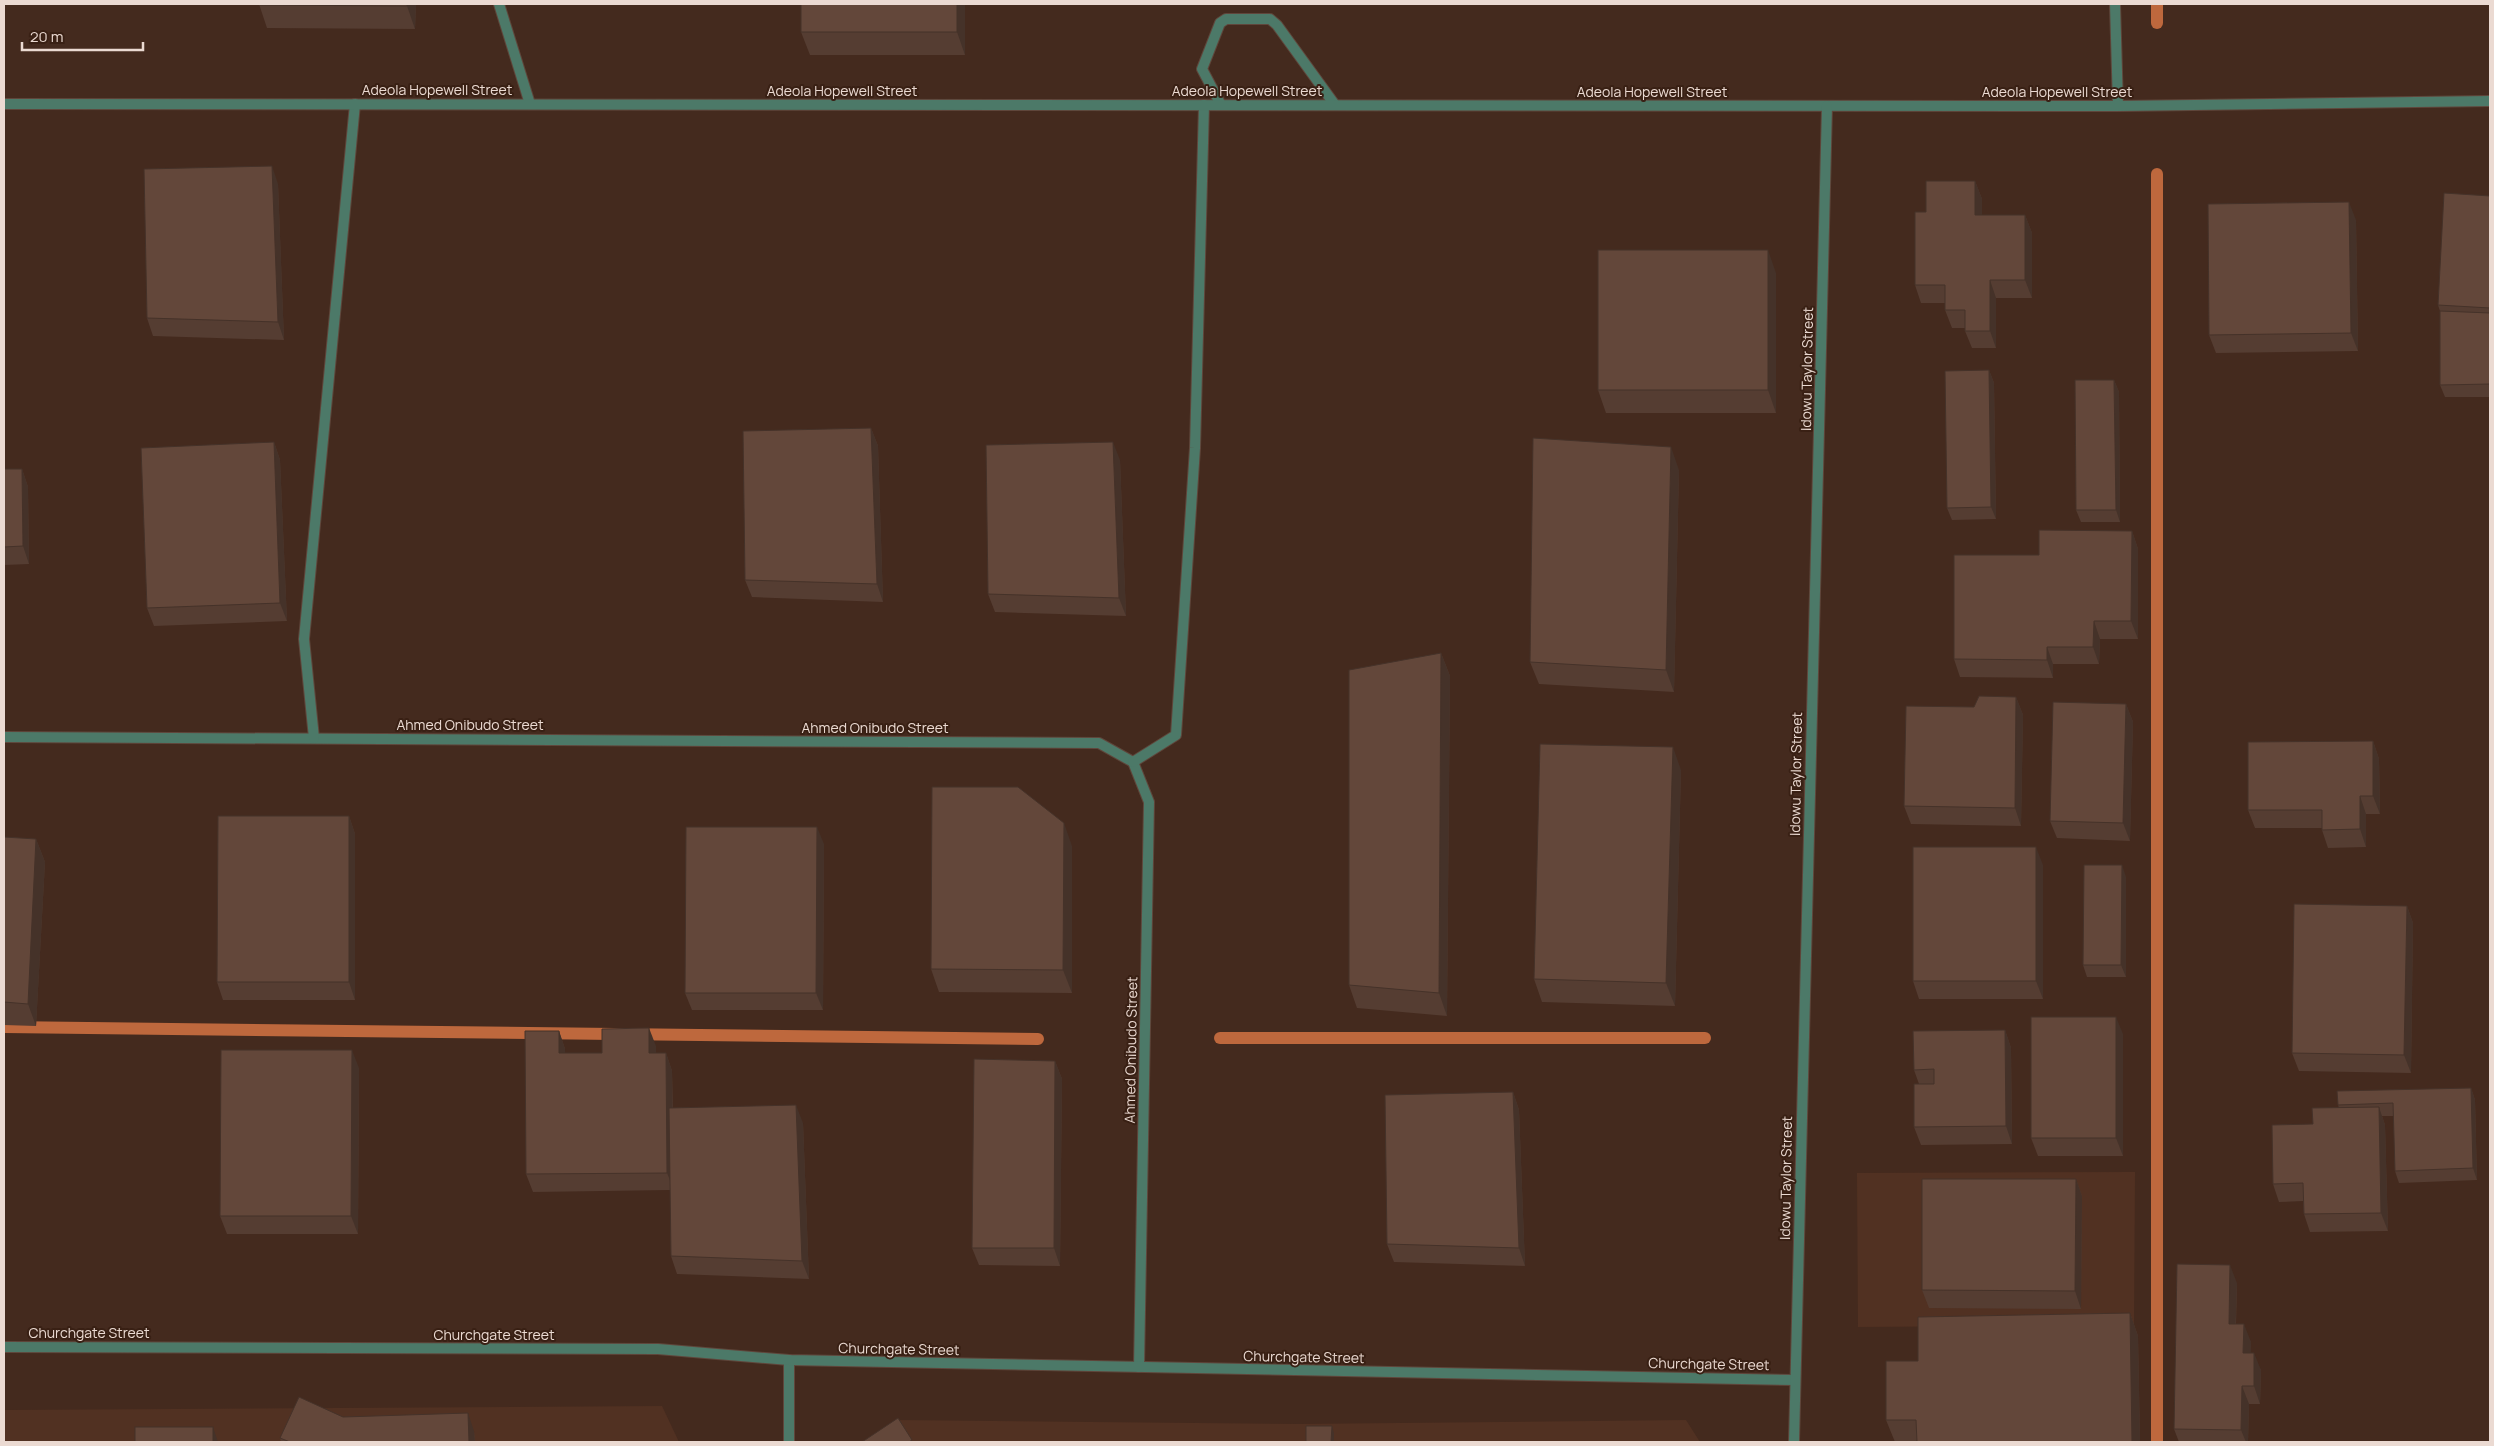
<svg xmlns="http://www.w3.org/2000/svg" width="2494" height="1446" font-family="Manrope,sans-serif">
	<style>
		.built { fill: #513122 }
		.lines { fill: none; stroke-linecap: round; stroke-linejoin: round }
		.stream { stroke: #be683d; stroke-width: 12 }
		.service-casing { stroke: #5f463b; stroke-width: 12 }
		.minor-casing { stroke: #5f463b; stroke-width: 12 }
		.tertiary-casing { stroke: #5f463b; stroke-width: 12 }
		.service { stroke: #4c7968; stroke-width: 10 }
		.minor { stroke: #4c7968; stroke-width: 10 }
		.tertiary { stroke: #4c7968; stroke-width: 10 }
		.wall { fill: #553d32 }
		.shaded-wall { fill: #453229 }
		.building { fill: #63473a; stroke: #453229 }
		.labels { text-anchor: middle; stroke-width: 4; stroke-linejoin: round; paint-order: stroke }
		.street-label { font-size: 14px; fill: #ebdad2; stroke: #392014 }
	</style>
	<rect width="100%" height="100%" fill="#442a1e"/>
	<g class="built">
		<path d="M 2135,1172 L 2134,1325 L 1858,1327 L 1857,1173 Z"/>
		<path d="M 662,1406 L 679,1442 L 4,1442 L 4,1410 Z"/>
		<path d="M 898,1420 L 1299,1424 L 1686,1420 L 1700,1442 L 867,1442 Z"/>
	</g>
	<g class="lines">
		<g class="stream">
			<path d="M 2157,4 L 2157,23"/>
			<path d="M 4,1027 L 1038,1039"/>
			<path d="M 1220,1038 L 1705,1038"/>
			<path d="M 2157,1442 L 2157,174"/>
		</g>
		<g class="service-casing">
			<g id="service">
				<path d="M 499,4 L 530,104"/>
				<path d="M 1221,105 L 1202,69 L 1220,23 L 1226,19 L 1270,19 L 1277,25 L 1335,105"/>
			</g>
		</g>
		<g class="minor-casing">
			<g id="minor">
				<path d="M 2115,4 L 2118,106"/>
				<path d="M 4,737 L 1099,743 L 1133,762 L 1149,802 L 1139,1367"/>
				<path d="M 314,738 L 304,639 L 355,104"/>
				<path d="M 1133,762 L 1176,735 L 1195,448 L 1204,105"/>
				<path d="M 789,1442 L 789,1360"/>
			</g>
		</g>
		<g class="tertiary-casing">
			<g id="tertiary">
				<path d="M 4,104 L 2118,106 L 2490,101"/>
				<path d="M 4,1347 L 658,1349 L 789,1360 L 1794,1380"/>
				<path d="M 1794,1442 L 1827,106"/>
			</g>
		</g>
		<use href="#service" class="service"/>
		<use href="#minor" class="minor"/>
		<use href="#tertiary" class="tertiary"/>
	</g>
	<g class="wall">
		<path d="M 259,4 L 416,4 L 415,29 L 267,28 Z"/>
		<path d="M 965,4 L 965,55 L 810,55 L 801,32 Z"/>
		<path d="M 1975,181 L 1982,199 L 1982,215 L 2025,215 L 2032,233 L 2032,298 L 1996,298 L 1996,348 L 1972,348 L 1965,331 L 1965,328 L 1952,328 L 1945,310 L 1945,303 L 1921,303 L 1915,285 L 1926,212 Z"/>
		<path d="M 278,184 L 284,340 L 153,336 L 147,318 Z"/>
		<path d="M 2490,196 L 2490,397 L 2445,397 L 2440,385 L 2440,311 L 2438,305 Z"/>
		<path d="M 2356,220 L 2358,351 L 2216,353 L 2209,335 Z"/>
		<path d="M 1776,273 L 1776,413 L 1606,413 L 1598,390 Z"/>
		<path d="M 1989,370 L 1994,383 L 1996,519 L 1952,520 L 1947,508 Z"/>
		<path d="M 2114,380 L 2119,392 L 2120,522 L 2081,522 L 2076,510 Z"/>
		<path d="M 871,428 L 878,446 L 883,602 L 752,597 L 745,580 Z"/>
		<path d="M 274,442 L 280,460 L 287,621 L 154,626 L 147,608 Z"/>
		<path d="M 1120,460 L 1126,616 L 995,612 L 988,594 Z"/>
		<path d="M 4,469 L 22,469 L 28,487 L 29,564 L 4,565 Z"/>
		<path d="M 1679,470 L 1674,692 L 1539,684 L 1530,662 Z"/>
		<path d="M 2132,531 L 2138,549 L 2138,639 L 2100,639 L 2099,664 L 2053,664 L 2053,678 L 1960,677 L 1954,659 L 2039,555 Z"/>
		<path d="M 1441,653 L 1450,676 L 1447,1016 L 1357,1008 L 1349,985 Z"/>
		<path d="M 2016,697 L 2023,715 L 2021,826 L 1911,824 L 1904,806 L 1974,707 Z"/>
		<path d="M 2126,704 L 2133,722 L 2130,841 L 2057,838 L 2050,821 Z"/>
		<path d="M 2373,741 L 2379,759 L 2380,814 L 2366,814 L 2366,847 L 2328,848 L 2322,830 L 2322,828 L 2255,828 L 2248,810 Z"/>
		<path d="M 1681,770 L 1675,1006 L 1542,1002 L 1534,979 Z"/>
		<path d="M 349,816 L 355,834 L 355,1000 L 223,1000 L 217,982 Z"/>
		<path d="M 4,837 L 36,839 L 45,862 L 36,1026 L 4,1025 Z"/>
		<path d="M 824,844 L 823,1010 L 692,1010 L 685,993 Z"/>
		<path d="M 1072,846 L 1072,993 L 939,992 L 931,969 Z"/>
		<path d="M 2043,865 L 2043,999 L 1919,999 L 1913,981 Z"/>
		<path d="M 2126,877 L 2126,977 L 2087,977 L 2083,965 Z"/>
		<path d="M 2407,906 L 2413,923 L 2411,1073 L 2299,1071 L 2292,1053 Z"/>
		<path d="M 2005,1030 L 2011,1048 L 2012,1144 L 1921,1145 L 1914,1127 L 1919,1084 L 1914,1070 Z"/>
		<path d="M 559,1031 L 565,1049 L 565,1053 L 602,1053 L 656,1046 L 656,1053 L 666,1053 L 672,1071 L 673,1108 L 803,1123 L 809,1279 L 677,1274 L 671,1256 L 670,1190 L 533,1192 L 526,1174 Z"/>
		<path d="M 2123,1034 L 2123,1156 L 2038,1156 L 2031,1138 Z"/>
		<path d="M 1055,1061 L 1062,1079 L 1060,1266 L 979,1265 L 972,1248 Z"/>
		<path d="M 359,1068 L 358,1234 L 227,1234 L 220,1216 Z"/>
		<path d="M 2471,1088 L 2475,1100 L 2477,1180 L 2399,1183 L 2395,1171 L 2394,1116 L 2382,1116 L 2385,1125 L 2388,1231 L 2310,1232 L 2304,1214 L 2303,1201 L 2279,1202 L 2273,1184 L 2313,1124 L 2339,1108 L 2338,1105 Z"/>
		<path d="M 1513,1092 L 1519,1110 L 1525,1266 L 1394,1262 L 1387,1244 Z"/>
		<path d="M 2076,1179 L 2082,1196 L 2081,1309 L 1929,1308 L 1922,1290 Z"/>
		<path d="M 2237,1283 L 2236,1324 L 2251,1342 L 2250,1353 L 2261,1370 L 2260,1404 L 2249,1404 L 2248,1442 L 2179,1442 L 2174,1429 Z"/>
		<path d="M 2130,1313 L 2138,1336 L 2140,1442 L 1895,1442 L 1886,1420 L 1918,1361 Z"/>
		<path d="M 343,1417 L 474,1431 L 475,1442 L 281,1442 L 280,1438 Z"/>
	</g>
	<g class="shaded-wall">
		<path d="M 407,4 L 416,4 L 415,29 L 407,6 Z"/>
		<path d="M 957,4 L 965,4 L 965,55 L 957,32 Z"/>
		<path d="M 272,166 L 278,184 L 284,340 L 278,322 Z"/>
		<path d="M 1975,181 L 1982,199 L 1982,233 L 1975,215 Z"/>
		<path d="M 2349,202 L 2356,220 L 2358,351 L 2351,333 Z"/>
		<path d="M 2025,215 L 2032,233 L 2032,298 L 2025,280 Z"/>
		<path d="M 1768,250 L 1776,273 L 1776,413 L 1768,390 Z"/>
		<path d="M 1990,280 L 1996,298 L 1996,348 L 1990,331 Z"/>
		<path d="M 1989,370 L 1994,383 L 1996,519 L 1991,507 Z"/>
		<path d="M 2114,380 L 2119,392 L 2120,522 L 2116,510 Z"/>
		<path d="M 871,428 L 878,446 L 883,602 L 877,584 Z"/>
		<path d="M 274,442 L 280,460 L 287,621 L 280,603 Z"/>
		<path d="M 1113,442 L 1120,460 L 1126,616 L 1119,598 Z"/>
		<path d="M 1671,447 L 1679,470 L 1674,692 L 1666,670 Z"/>
		<path d="M 22,469 L 28,487 L 29,564 L 23,546 Z"/>
		<path d="M 2132,531 L 2138,549 L 2138,639 L 2131,621 Z"/>
		<path d="M 2094,621 L 2100,639 L 2099,664 L 2093,647 Z"/>
		<path d="M 2047,647 L 2053,664 L 2053,678 L 2047,660 Z"/>
		<path d="M 1441,653 L 1450,676 L 1447,1016 L 1439,993 Z"/>
		<path d="M 2016,697 L 2023,715 L 2021,826 L 2015,808 Z"/>
		<path d="M 2126,704 L 2133,722 L 2130,841 L 2123,823 Z"/>
		<path d="M 2373,741 L 2379,759 L 2380,814 L 2373,796 Z"/>
		<path d="M 1673,747 L 1681,770 L 1675,1006 L 1666,983 Z"/>
		<path d="M 2360,796 L 2366,814 L 2366,847 L 2360,829 Z"/>
		<path d="M 349,816 L 355,834 L 355,1000 L 349,982 Z"/>
		<path d="M 1064,823 L 1072,846 L 1072,993 L 1063,970 Z"/>
		<path d="M 817,827 L 824,844 L 823,1010 L 816,993 Z"/>
		<path d="M 36,839 L 45,862 L 36,1026 L 28,1004 Z"/>
		<path d="M 2036,847 L 2043,865 L 2043,999 L 2036,981 Z"/>
		<path d="M 2122,865 L 2126,877 L 2126,977 L 2121,965 Z"/>
		<path d="M 2407,906 L 2413,923 L 2411,1073 L 2404,1055 Z"/>
		<path d="M 2116,1017 L 2123,1034 L 2123,1156 L 2116,1138 Z"/>
		<path d="M 649,1028 L 656,1046 L 656,1071 L 649,1053 Z"/>
		<path d="M 2005,1030 L 2011,1048 L 2012,1144 L 2006,1126 Z"/>
		<path d="M 559,1031 L 565,1049 L 566,1071 L 559,1053 Z"/>
		<path d="M 352,1050 L 359,1068 L 358,1234 L 351,1216 Z"/>
		<path d="M 666,1053 L 672,1071 L 674,1190 L 667,1173 Z"/>
		<path d="M 1055,1061 L 1062,1079 L 1060,1266 L 1054,1248 Z"/>
		<path d="M 2471,1088 L 2475,1100 L 2477,1180 L 2473,1168 Z"/>
		<path d="M 1513,1092 L 1519,1110 L 1525,1266 L 1519,1248 Z"/>
		<path d="M 796,1105 L 803,1123 L 809,1279 L 802,1261 Z"/>
		<path d="M 2379,1107 L 2385,1125 L 2388,1231 L 2381,1213 Z"/>
		<path d="M 2076,1179 L 2082,1196 L 2081,1309 L 2075,1291 Z"/>
		<path d="M 2230,1265 L 2237,1283 L 2235,1342 L 2229,1324 Z"/>
		<path d="M 2130,1313 L 2138,1336 L 2140,1442 L 2132,1442 Z"/>
		<path d="M 2244,1324 L 2251,1342 L 2250,1370 L 2243,1353 Z"/>
		<path d="M 2254,1353 L 2261,1370 L 2260,1404 L 2254,1386 Z"/>
		<path d="M 2242,1386 L 2249,1404 L 2248,1442 L 2246,1442 L 2241,1430 Z"/>
		<path d="M 468,1413 L 474,1431 L 475,1442 L 469,1442 Z"/>
		<path d="M 1332,1426 L 1334,1433 L 1334,1442 L 1331,1442 Z"/>
		<path d="M 213,1427 L 218,1442 L 213,1442 Z"/>
	</g>
	<g class="building">
		<path d="M 259,4 L 407,4 L 407,6 L 259,5 Z"/>
		<rect x="801" y="4" width="156" height="28"/>
		<path d="M 272,166 L 278,322 L 147,318 L 144,169 Z"/>
		<path d="M 1926,181 L 1975,181 L 1975,215 L 2025,215 L 2025,280 L 1990,280 L 1990,331 L 1965,331 L 1965,310 L 1945,310 L 1945,285 L 1915,285 L 1915,212 L 1926,212 Z"/>
		<path d="M 2444,193 L 2490,196 L 2490,308 L 2438,305 Z"/>
		<path d="M 2349,202 L 2351,333 L 2209,335 L 2208,204 Z"/>
		<rect x="1598" y="250" width="170" height="140"/>
		<path d="M 2440,311 L 2490,313 L 2490,384 L 2440,385 Z"/>
		<path d="M 1989,370 L 1991,507 L 1947,508 L 1945,371 Z"/>
		<path d="M 2075,380 L 2114,380 L 2116,510 L 2076,510 Z"/>
		<path d="M 871,428 L 877,584 L 745,580 L 743,431 Z"/>
		<path d="M 1533,438 L 1671,447 L 1666,670 L 1530,662 Z"/>
		<path d="M 274,442 L 280,603 L 147,608 L 141,448 Z"/>
		<path d="M 1113,442 L 1119,598 L 988,594 L 986,445 Z"/>
		<path d="M 4,469 L 22,469 L 23,546 L 4,547 Z"/>
		<path d="M 2039,530 L 2132,531 L 2131,621 L 2094,621 L 2093,647 L 2047,647 L 2047,660 L 1954,659 L 1954,555 L 2039,555 Z"/>
		<path d="M 1441,653 L 1439,993 L 1349,985 L 1349,670 Z"/>
		<path d="M 1979,696 L 2016,697 L 2015,808 L 1904,806 L 1906,706 L 1974,707 Z"/>
		<path d="M 2053,702 L 2126,704 L 2123,823 L 2050,821 Z"/>
		<path d="M 2373,741 L 2373,796 L 2360,796 L 2360,829 L 2322,830 L 2322,810 L 2248,810 L 2248,742 Z"/>
		<path d="M 1540,744 L 1673,747 L 1666,983 L 1534,979 Z"/>
		<path d="M 932,787 L 1018,787 L 1064,823 L 1063,970 L 931,969 Z"/>
		<path d="M 218,816 L 349,816 L 349,982 L 217,982 Z"/>
		<path d="M 686,827 L 817,827 L 816,993 L 685,993 Z"/>
		<path d="M 4,837 L 36,839 L 28,1004 L 4,1002 Z"/>
		<rect x="1913" y="847" width="123" height="134"/>
		<path d="M 2084,865 L 2122,865 L 2121,965 L 2083,965 Z"/>
		<path d="M 2294,904 L 2407,906 L 2404,1055 L 2292,1053 Z"/>
		<rect x="2031" y="1017" width="85" height="121"/>
		<path d="M 649,1028 L 649,1053 L 666,1053 L 667,1173 L 526,1174 L 525,1031 L 559,1031 L 559,1053 L 602,1053 L 602,1029 Z"/>
		<path d="M 2005,1030 L 2006,1126 L 1914,1127 L 1914,1084 L 1934,1084 L 1934,1069 L 1914,1070 L 1913,1031 Z"/>
		<path d="M 221,1050 L 352,1050 L 351,1216 L 220,1216 Z"/>
		<path d="M 974,1059 L 1055,1061 L 1054,1248 L 972,1248 Z"/>
		<path d="M 2471,1088 L 2473,1168 L 2395,1171 L 2393,1103 L 2338,1105 L 2337,1091 Z"/>
		<path d="M 1513,1092 L 1519,1248 L 1387,1244 L 1385,1095 Z"/>
		<path d="M 796,1105 L 802,1261 L 671,1256 L 669,1108 Z"/>
		<path d="M 2379,1107 L 2381,1213 L 2304,1214 L 2303,1183 L 2273,1184 L 2272,1125 L 2313,1124 L 2312,1108 Z"/>
		<path d="M 1922,1179 L 2076,1179 L 2075,1291 L 1922,1290 Z"/>
		<path d="M 2177,1264 L 2230,1265 L 2229,1324 L 2244,1324 L 2243,1353 L 2254,1353 L 2254,1386 L 2242,1386 L 2241,1430 L 2174,1429 Z"/>
		<path d="M 2130,1313 L 2132,1442 L 1917,1442 L 1916,1420 L 1886,1420 L 1886,1361 L 1918,1361 L 1918,1317 Z"/>
		<path d="M 299,1397 L 343,1417 L 468,1413 L 469,1442 L 290,1442 L 280,1438 Z"/>
		<path d="M 898,1418 L 912,1440 L 909,1442 L 862,1442 Z"/>
		<path d="M 1306,1426 L 1332,1426 L 1331,1442 L 1306,1442 Z"/>
		<rect x="135" y="1427" width="78" height="15"/>
	</g>
	<g class="labels">
		<g class="street-label">
			<text x="437" y="95">Adeola Hopewell Street</text>
			<text x="842" y="96">Adeola Hopewell Street</text>
			<text x="1247" y="96">Adeola Hopewell Street</text>
			<text x="1652" y="97">Adeola Hopewell Street</text>
			<text x="2057" y="97">Adeola Hopewell Street</text>
			<text transform="translate(1807 369) rotate(-89)" y="5">Idowu Taylor Street</text>
			<text x="470" y="730">Ahmed Onibudo Street</text>
			<text x="875" y="733">Ahmed Onibudo Street</text>
			<text transform="translate(1796 774) rotate(-89)" y="5">Idowu Taylor Street</text>
			<text transform="translate(1131 1050) rotate(-89)" y="5">Ahmed Onibudo Street</text>
			<text transform="translate(1786 1178) rotate(-89)" y="5">Idowu Taylor Street</text>
			<text x="89" y="1338">Churchgate Street</text>
			<text x="494" y="1340">Churchgate Street</text>
			<text transform="translate(899 1349) rotate(1)" y="5">Churchgate Street</text>
			<text transform="translate(1304 1357) rotate(1)" y="5">Churchgate Street</text>
			<text transform="translate(1709 1364) rotate(1)" y="5">Churchgate Street</text>
		</g>
	</g>
	<rect width="2494" height="1446" fill="none" stroke="#ebdad2" stroke-width="10"/>
	<path d="M22 42v8h121v-8" fill="none" stroke="#ebdad2" stroke-width="2.5"/>
	<text x="30" y="42" font-size="15" fill="#ebdad2" stroke="#392014" stroke-width="4" paint-order="stroke">20 m</text>
</svg>
